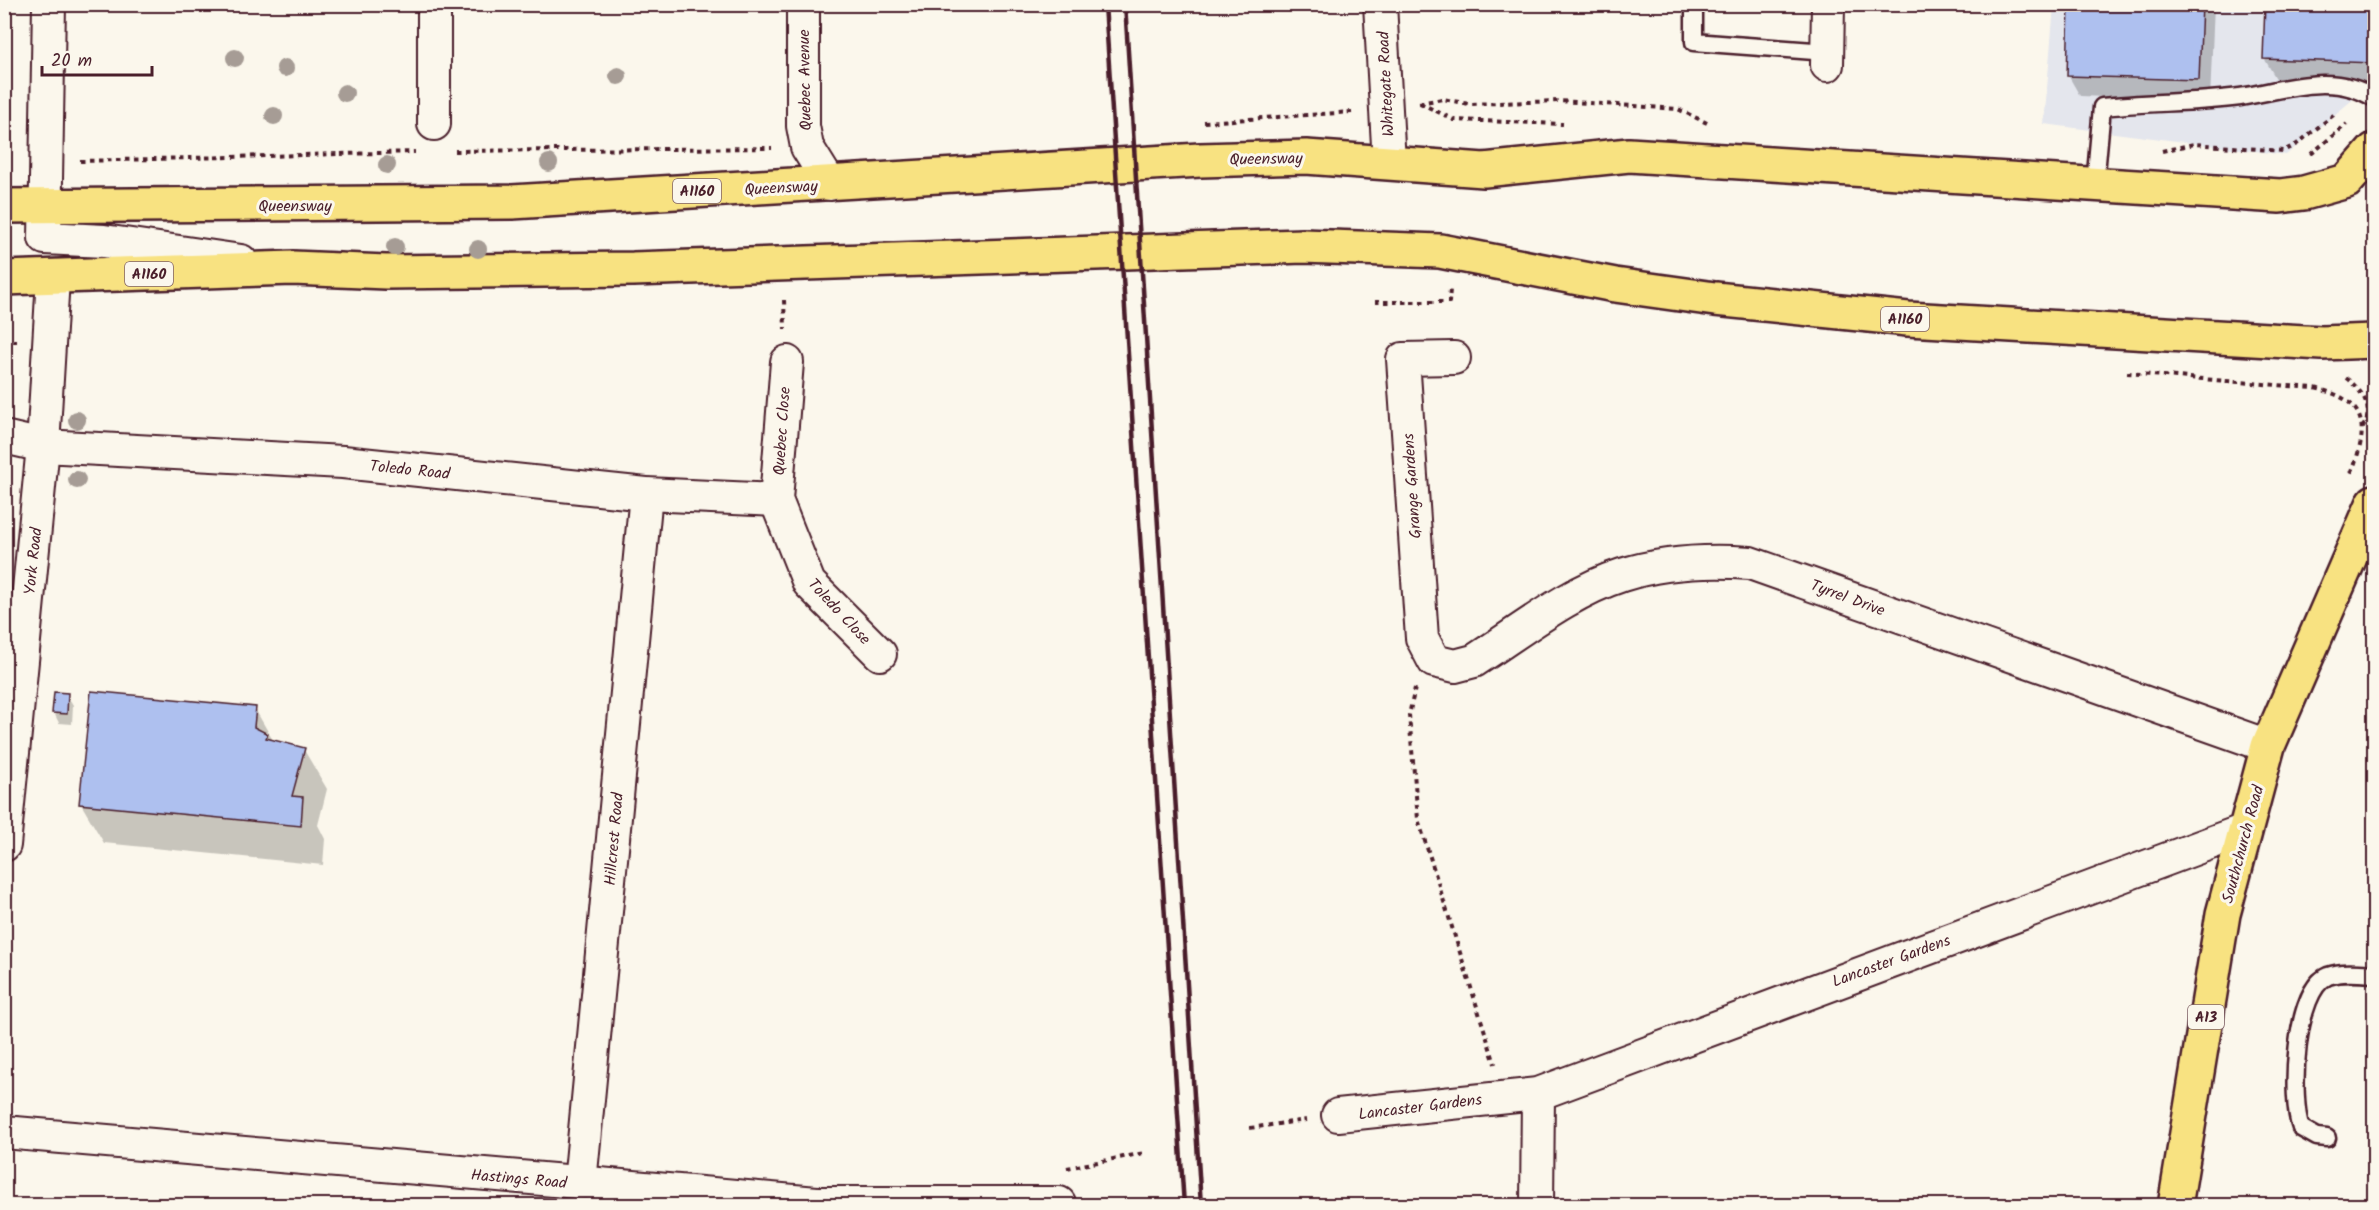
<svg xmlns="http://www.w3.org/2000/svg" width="2379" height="1210" font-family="Kalam,sans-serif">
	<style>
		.built { fill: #e4e6ed }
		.shadow { fill: #0003 }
		.building { fill: #aec0ef; stroke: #4a1f2b; stroke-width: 1.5 }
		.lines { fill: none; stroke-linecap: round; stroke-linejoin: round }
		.lane-casing { stroke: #4a1f2b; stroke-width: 21 }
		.street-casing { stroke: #4a1f2b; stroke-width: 36 }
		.primary-casing { stroke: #4a1f2b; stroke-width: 38 }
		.path { stroke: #4a1f2b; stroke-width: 4; stroke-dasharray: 4.5 4.5; stroke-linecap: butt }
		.lane { stroke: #fbf7ec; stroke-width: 16 }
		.street { stroke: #fbf7ec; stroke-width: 32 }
		.primary { stroke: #f8e281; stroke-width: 33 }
		.rail { stroke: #4a1f2b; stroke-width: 4.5 }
		.tree { fill: #a69c95 }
		.labels { text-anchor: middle; stroke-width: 6; stroke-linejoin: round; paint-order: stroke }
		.shield { fill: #fbf7ec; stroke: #7f6065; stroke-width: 1.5 }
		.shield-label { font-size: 15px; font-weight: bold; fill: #4a1f2b }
		.street-label { font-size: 16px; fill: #4a1f2b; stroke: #fbf7ec }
	</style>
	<rect width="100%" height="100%" fill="#fbf7ec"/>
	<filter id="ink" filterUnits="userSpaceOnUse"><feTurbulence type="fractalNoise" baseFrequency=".0167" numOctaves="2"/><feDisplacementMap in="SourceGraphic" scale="12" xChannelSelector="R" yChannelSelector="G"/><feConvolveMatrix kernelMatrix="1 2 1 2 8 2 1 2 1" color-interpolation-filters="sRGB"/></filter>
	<g filter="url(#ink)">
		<path class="built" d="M 2054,5 L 2374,5 L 2374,82 L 2286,155 L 2044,124 Z"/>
		<g class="shadow">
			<path d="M 2071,4 L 2214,4 L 2210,101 L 2080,96 L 2068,75 Z"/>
			<path d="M 2266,4 L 2374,4 L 2374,93 L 2282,89 L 2264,58 Z"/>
			<path d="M 67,695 L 73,705 L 72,724 L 59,723 L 54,713 Z"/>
			<path d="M 255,709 L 274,742 L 304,750 L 327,789 L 318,825 L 325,839 L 323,865 L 104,843 L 81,804 Z"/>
		</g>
		<g class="building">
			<path d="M 2069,4 L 2202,4 L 2199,80 L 2067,76 Z"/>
			<path d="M 2265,4 L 2374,4 L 2374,63 L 2263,59 Z"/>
			<path d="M 91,691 L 256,707 L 254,727 L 268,734 L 266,738 L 305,748 L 292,796 L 303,797 L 301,826 L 79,804 Z"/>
			<path d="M 54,692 L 68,693 L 67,714 L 52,713 Z"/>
		</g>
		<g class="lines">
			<g class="lane-casing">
				<g id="lane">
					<path d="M 1694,4 L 1694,42 L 1827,52"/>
					<path d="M 2095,185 L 2102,107 C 2147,102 2196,103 2240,97 C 2285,90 2333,71 2374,98"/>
					<path d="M 2327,1138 L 2317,1137 L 2301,1128 C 2290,1100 2294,990 2328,976 C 2342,971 2360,973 2374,974"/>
				</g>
			</g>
			<g class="street-casing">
				<g id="street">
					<path d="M 49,4 L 45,238 L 104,241 L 241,261"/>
					<path d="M 803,4 L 803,126 L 807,147 L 830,184"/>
					<path d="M 1380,4 L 1389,163"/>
					<path d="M 1827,65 L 1828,4"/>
					<path d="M 434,124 L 434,4"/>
					<path d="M 1454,358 L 1403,359 L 1422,638 L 1434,661 L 1455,666 L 1474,661 C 1521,631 1569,592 1622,575 C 1664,562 1708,560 1750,563 L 2268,746"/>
					<path d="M 787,362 L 776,500 L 809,583 L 880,654"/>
					<path d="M 4,437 L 43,446 L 343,462 L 646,494 L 776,500"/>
					<path d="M 4,845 L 43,446 L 53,278"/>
					<path d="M 1338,1115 L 1538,1094"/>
					<path d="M 4,1132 L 817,1203 L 1059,1203"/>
					<path d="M 580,1183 L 646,494"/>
					<path d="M 1537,1206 L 1538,1094 L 2245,830"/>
				</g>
			</g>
			<g class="primary-casing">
				<g id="primary">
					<path d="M 4,206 L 512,202 L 1200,160 L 1306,157 L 1484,170 L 1629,155 L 2280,196 L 2304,193 L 2347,181 L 2374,150"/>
					<path d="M 4,278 L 293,268 L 386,272 L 633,269 L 1303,246 L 1440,251 L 1615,285 L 1715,299 L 1908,319 L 2322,343 L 2374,341"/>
					<path d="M 2175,1206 L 2223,914 L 2268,746 L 2374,502"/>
				</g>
			</g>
			<g class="path">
				<path d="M 1419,103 L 1443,99 L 1469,104 L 1559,101 L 1678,109 L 1707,123"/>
				<path d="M 1420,103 L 1454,120 L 1563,124"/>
				<path d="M 1204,122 L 1352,112"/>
				<path d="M 455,151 L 772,148"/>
				<path d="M 2162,151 L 2194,144 L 2283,151 L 2297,144 L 2336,113"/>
				<path d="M 2311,154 L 2347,124"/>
				<path d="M 80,161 L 415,152"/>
				<path d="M 784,300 L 785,329"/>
				<path d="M 1375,302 L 1449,302 L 1450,289"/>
				<path d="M 4,341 L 17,341"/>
				<path d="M 2127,373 L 2314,388 C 2370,400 2369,429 2350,476"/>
				<path d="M 2346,378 C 2362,390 2376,409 2362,428"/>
				<path d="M 1415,688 L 1409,715 L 1418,819 L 1495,1064"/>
				<path d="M 1250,1128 L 1306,1120"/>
				<path d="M 1067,1168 L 1144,1153"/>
			</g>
			<use href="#lane" class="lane"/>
			<use href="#street" class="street"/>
			<use href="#primary" class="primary"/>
			<g class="rail">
				<path d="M 1105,4 L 1184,1206"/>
				<path d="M 1125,4 L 1201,1206"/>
			</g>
		</g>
		<g class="tree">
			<circle cx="235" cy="58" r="9"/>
			<circle cx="285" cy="68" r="9"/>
			<circle cx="618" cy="76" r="9"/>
			<circle cx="345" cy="93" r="9"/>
			<circle cx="274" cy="116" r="9"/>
			<circle cx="549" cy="163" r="9"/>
			<circle cx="387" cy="165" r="9"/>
			<circle cx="395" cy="247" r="9"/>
			<circle cx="478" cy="249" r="9"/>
			<circle cx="77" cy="420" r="9"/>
			<circle cx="77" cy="480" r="9"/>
		</g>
	</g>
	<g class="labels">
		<g class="shield">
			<rect x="673" y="179" width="48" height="24" rx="4.5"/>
			<rect x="125" y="262" width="48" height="24" rx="4.5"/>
			<rect x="1881" y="307" width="48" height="24" rx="4.5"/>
			<rect x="2188" y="1005" width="36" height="24" rx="4.5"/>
		</g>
		<g class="shield-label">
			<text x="697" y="196">A1160</text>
			<text x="149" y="279">A1160</text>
			<text x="1905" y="324">A1160</text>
			<text x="2206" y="1022">A13</text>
		</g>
		<g class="street-label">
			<text transform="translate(804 80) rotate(-91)" y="6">Quebec Avenue</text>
			<text transform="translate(1385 84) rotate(-93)" y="6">Whitegate Road</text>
			<text transform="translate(1266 158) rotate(-1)" y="6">Queensway</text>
			<text transform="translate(781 187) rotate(-3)" y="6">Queensway</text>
			<text x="295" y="211">Queensway</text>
			<text transform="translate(781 431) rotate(-86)" y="6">Quebec Close</text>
			<text transform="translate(410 469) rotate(6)" y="6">Toledo Road</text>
			<text transform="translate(1411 486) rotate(-94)" y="6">Grange Gardens</text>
			<text transform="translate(32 561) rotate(-84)" y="6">York Road</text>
			<text transform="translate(1848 597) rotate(20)" y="6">Tyrrel Drive</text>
			<text transform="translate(840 611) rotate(47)" y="6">Toledo Close</text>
			<text transform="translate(613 839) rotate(-85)" y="6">Hillcrest Road</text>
			<text transform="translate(2242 844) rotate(-75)" y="6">Southchurch Road</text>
			<text transform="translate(1891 960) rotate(-20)" y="6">Lancaster Gardens</text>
			<text transform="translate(1420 1106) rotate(-7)" y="6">Lancaster Gardens</text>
			<text transform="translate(519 1178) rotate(5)" y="6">Hastings Road</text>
		</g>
	</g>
	<rect width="2379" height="1210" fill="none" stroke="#fbf7ec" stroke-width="24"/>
	<rect x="12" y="12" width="2355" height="1186" fill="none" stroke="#4a1f2b" stroke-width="2" filter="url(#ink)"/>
	<path d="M42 66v9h110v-9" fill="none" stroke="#4a1f2b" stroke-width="3"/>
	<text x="51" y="66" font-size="18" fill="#4a1f2b" stroke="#fbf7ec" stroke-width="4.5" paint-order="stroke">20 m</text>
</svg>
